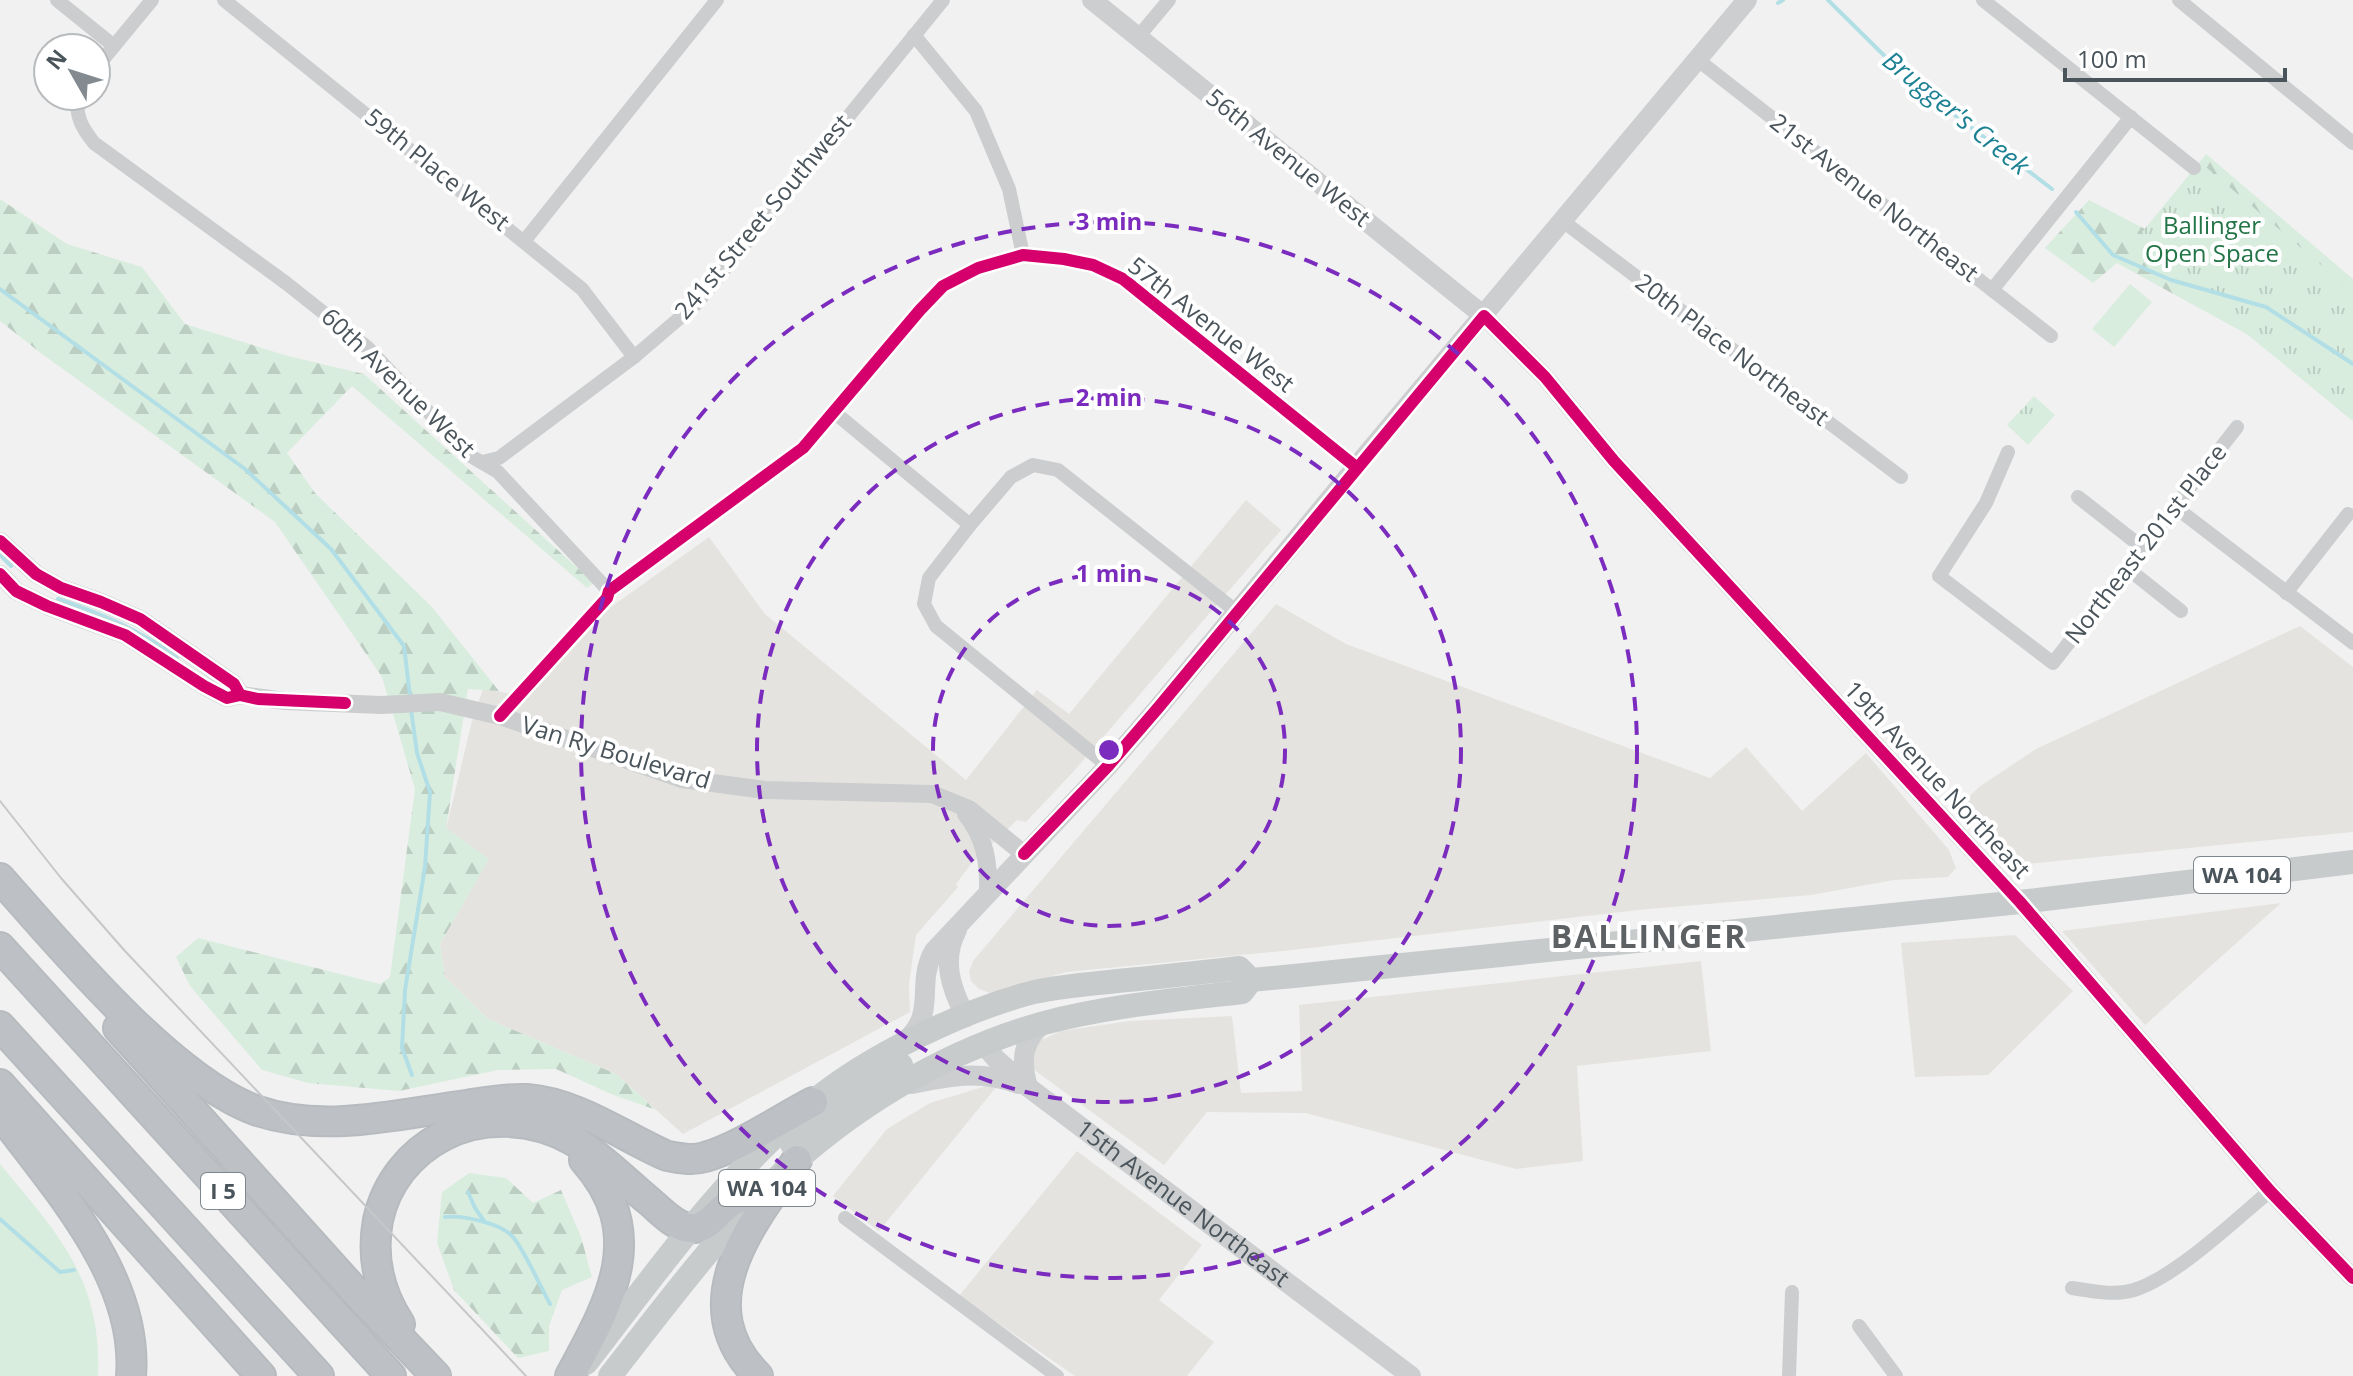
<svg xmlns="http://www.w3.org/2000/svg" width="2353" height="1376" font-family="'Open Sans',sans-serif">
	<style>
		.commercial { fill: #e5e3df }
		.grass { fill: #d9eddf }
		.forest { fill: url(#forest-firs) }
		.park { fill: url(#park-tufts) }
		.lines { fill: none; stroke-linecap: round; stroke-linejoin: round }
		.stream { stroke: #b2dee6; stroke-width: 4 }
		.motorway-casing { stroke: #b7bbbf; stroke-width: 32 }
		.minor { stroke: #cbcdcf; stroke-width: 14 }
		.tertiary { stroke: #cbcdcf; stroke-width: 18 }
		.secondary { stroke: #ccced0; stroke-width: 20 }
		.primary { stroke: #c8cbcc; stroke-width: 24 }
		.motorway { stroke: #bdc1c5; stroke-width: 28 }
		.tram { stroke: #c6c7c9; stroke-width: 2 }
		.cycleway-casing { stroke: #fff; stroke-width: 17 }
		.cycleway { stroke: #d6006c; stroke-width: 12 }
		.ring { fill: none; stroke: #7b2cbf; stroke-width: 4; stroke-dasharray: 14 10 }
		.labels { text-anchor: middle; stroke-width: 8; stroke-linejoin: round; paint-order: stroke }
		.shield { fill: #fff; stroke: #80878c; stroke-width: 2 }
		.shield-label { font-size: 22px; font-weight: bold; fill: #4a545b }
		.street-label { font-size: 24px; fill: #4a545b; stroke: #fff }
		.park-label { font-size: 24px; fill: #237547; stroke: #fff }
		.water-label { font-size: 26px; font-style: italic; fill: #1d8194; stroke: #fff }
		.district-label { font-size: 32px; font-weight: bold; letter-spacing: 2px; fill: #5e6164; stroke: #fff }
		.centre { fill: #7b2cbf; stroke: #fff; stroke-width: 4 }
		.ring-label { font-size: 24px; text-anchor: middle; font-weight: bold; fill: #7b2cbf; stroke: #fff; stroke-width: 8; stroke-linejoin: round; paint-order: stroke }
	</style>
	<defs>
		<pattern id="forest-firs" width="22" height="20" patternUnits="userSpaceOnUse" patternTransform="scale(2)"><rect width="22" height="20" fill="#d9eddf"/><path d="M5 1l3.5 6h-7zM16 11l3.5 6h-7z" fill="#bccdc2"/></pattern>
		<pattern id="park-tufts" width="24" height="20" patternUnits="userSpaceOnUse" patternTransform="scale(2)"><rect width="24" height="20" fill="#d9eddf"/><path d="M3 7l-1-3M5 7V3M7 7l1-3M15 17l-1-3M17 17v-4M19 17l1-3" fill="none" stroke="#bccdc2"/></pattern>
	</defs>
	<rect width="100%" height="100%" fill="#f1f1f1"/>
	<g class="commercial">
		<path d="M 1246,500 L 1281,530 L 1074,771 L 1026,822 L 1017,820 L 971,864 L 956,884 L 958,887 L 916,935 L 909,984 L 910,1012 L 683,1134 L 616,1074 L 488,1019 L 445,977 L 440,944 L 488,859 L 446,829 L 472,721 L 483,689 L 525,696 L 611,607 L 709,537 L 765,614 L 966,780 L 1037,690 L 1069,714 Z"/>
		<path d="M 1276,604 L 1346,644 L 1710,778 L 1746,747 L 1802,811 L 1866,753 L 1949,850 L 1956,868 L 1948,877 L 1894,880 L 1811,895 L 1638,910 L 1292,950 L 1067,972 L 990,993 L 979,989 L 971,981 L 969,972 L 973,961 Z"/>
		<path d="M 2300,626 L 2353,667 L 2353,832 L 2006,866 L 1955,810 L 1979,787 L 2036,749 Z"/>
		<path d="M 2281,903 L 2145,1025 L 2062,931 Z"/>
		<path d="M 2015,935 L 2073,991 L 1988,1075 L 1915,1077 L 1901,943 Z"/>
		<path d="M 1701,961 L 1711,1051 L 1577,1066 L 1583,1161 L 1516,1169 L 1306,1113 L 1207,1112 L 1164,1165 L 1033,1069 L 1035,1043 L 1061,1031 L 1130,1021 L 1232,1016 L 1241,1093 L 1302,1091 L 1299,1005 Z"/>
		<path d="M 986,1086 L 997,1086 L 879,1231 L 833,1196 L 887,1129 L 930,1103 Z"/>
		<path d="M 1077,1151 L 1202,1245 L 1159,1300 L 1214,1342 L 1187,1376 L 1075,1376 L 959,1296 Z"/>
	</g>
	<g class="grass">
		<path d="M 2130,284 L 2152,302 L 2114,347 L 2092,329 Z"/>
		<path d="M 0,1164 C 58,1234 102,1279 98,1376 L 0,1376 Z"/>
	</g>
	<g class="forest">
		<path d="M 2206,154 L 2353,279 L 2353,421 L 2250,336 L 2117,263 L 2093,283 L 2045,248 L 2089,200 L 2145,229 Z"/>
		<path d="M 0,199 L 67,244 L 142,267 L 185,324 L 288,356 L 364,374 L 594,583 L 587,588 L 352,386 L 287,453 L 315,493 L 431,606 L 499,691 L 468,689 L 446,828 L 489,859 L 440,944 L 445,977 L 488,1019 L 616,1074 L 656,1110 L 611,1094 L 556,1069 L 498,1070 L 399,1091 L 308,1083 L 262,1070 L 190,986 L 176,957 L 198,938 L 380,984 L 390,977 L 415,789 L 382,677 L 275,522 L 42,354 L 0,321 Z"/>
		<path d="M 469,1173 L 506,1178 L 533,1203 L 561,1190 L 581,1237 L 592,1277 L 562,1290 L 549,1326 L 549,1351 L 518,1358 L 454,1290 L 437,1243 L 442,1192 Z"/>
	</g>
	<g class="park">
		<path d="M 2200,162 L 2353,292 L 2353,421 L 2134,242 Z"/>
		<path d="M 2034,396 L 2055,415 L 2028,445 L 2007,425 Z"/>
	</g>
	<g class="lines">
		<g class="stream">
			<path d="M 1828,0 L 1910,81 L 2052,189"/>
			<path d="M 1778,3 L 1783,0"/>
			<path d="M 2076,212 L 2113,255 L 2171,280 L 2266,307 L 2353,364"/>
			<path d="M 0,289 L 245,469 L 331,549 L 404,646 L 410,696"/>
			<path d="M 0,555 L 11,566"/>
			<path d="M 58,599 C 104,615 138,629 177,658"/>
			<path d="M 411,709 L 417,753 L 430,792 L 425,867 L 405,990 L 402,1048 L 412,1075"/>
			<path d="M 468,1192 L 475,1208 L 484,1221"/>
			<path d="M 445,1217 C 462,1215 500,1223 512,1236 C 522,1245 542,1290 550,1304"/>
			<path d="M 0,1219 L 60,1272 L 74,1270"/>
		</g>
		<g class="motorway-casing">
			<g id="motorway">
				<path d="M 0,878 C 61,947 170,1078 255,1110 C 323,1134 398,1114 466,1105 C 486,1102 507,1098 527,1099 C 577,1103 622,1136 667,1156 C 680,1158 692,1161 705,1157 C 738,1148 782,1118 813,1102"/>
				<path d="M 0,947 L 391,1376"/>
				<path d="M 0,1026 L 319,1376"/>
				<path d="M 118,1028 L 354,1290 L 436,1376"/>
				<path d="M 0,1084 L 261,1376"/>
				<path d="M 0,1113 C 55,1188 139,1277 131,1376"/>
				<path d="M 400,1324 C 379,1292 371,1258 378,1220 C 386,1183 410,1153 443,1136 C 483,1115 533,1118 572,1140 C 600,1155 625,1181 649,1201 C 660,1210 674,1226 689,1228 C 711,1231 719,1205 739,1198"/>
				<path d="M 570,1376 C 610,1302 650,1234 584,1160"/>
				<path d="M 758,1376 C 686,1304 751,1223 797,1160"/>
			</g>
		</g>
		<g class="minor">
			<path d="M 57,0 L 114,46 L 152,0"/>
			<path d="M 224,0 L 582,289 L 634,357"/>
			<path d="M 1983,0 L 2194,168"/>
			<path d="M 2179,0 L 2353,143"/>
			<path d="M 914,35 L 976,111 L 1009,189 L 1023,255"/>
			<path d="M 1138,37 L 1169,0"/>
			<path d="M 1698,60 L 2051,336"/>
			<path d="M 96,68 L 114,46"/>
			<path d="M 78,96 C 75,116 82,128 94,143 L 286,283 L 368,348 L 469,455 L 498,472 L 609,591"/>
			<path d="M 1564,222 L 1901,477"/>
			<path d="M 525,240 L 717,0"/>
			<path d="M 1992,290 L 2131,117"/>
			<path d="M 834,412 L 970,525 L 1011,477 L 1033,465 L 1058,470 L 1237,612"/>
			<path d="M 2008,452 L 1986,503 L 1939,576 L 2053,663 L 2237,427"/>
			<path d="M 482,462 L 499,458 L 634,357 L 696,304 L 943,0"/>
			<path d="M 2078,497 L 2143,548"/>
			<path d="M 2175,507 L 2353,643"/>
			<path d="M 970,525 L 929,578 L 924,604 L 936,626 L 1108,766"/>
			<path d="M 2127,568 L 2181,611"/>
			<path d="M 2286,593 L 2348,514"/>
			<path d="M 500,716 L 607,598 L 609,591 L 803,448 L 920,310 L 943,286 L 978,268 L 1023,255 L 1064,259 L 1093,265 L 1123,279 L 1356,467"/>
			<path d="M 845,1218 L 1057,1376"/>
			<path d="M 2072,1288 C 2092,1291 2115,1296 2134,1290 C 2176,1277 2235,1220 2270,1191"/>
			<path d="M 1859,1326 L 1896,1376"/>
			<path d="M 1789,1376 L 1792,1292"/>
		</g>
		<g class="tertiary">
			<path d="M 1484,316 L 1545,377 L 1614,461 L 2020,902 L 2270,1191 L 2353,1278"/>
			<path d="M 0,541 L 36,574 L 61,588 L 101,602 L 140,619 L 234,684 L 240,695"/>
			<path d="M 0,574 L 16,591 L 47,606 L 125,635 L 204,686 L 227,698 L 240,695 L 285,701 L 381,705 L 440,702 L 500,716 L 682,779 L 765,790 L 932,794 L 969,809 L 1024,854"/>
			<path d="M 966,814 C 985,838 989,862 988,892"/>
		</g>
		<g class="secondary">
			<path d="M 1092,0 L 1484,316"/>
			<path d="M 957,930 C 941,960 951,989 966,1017"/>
			<path d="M 905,1041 C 938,1013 915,984 934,951 L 1108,766 L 1158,708 L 1356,467 L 1747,0"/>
			<path id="s1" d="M 983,1044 L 996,1059 L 1028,1087 L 1411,1376"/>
			<path d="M 912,1084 C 950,1076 981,1070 1018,1084"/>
			<path d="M 1028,1087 C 1021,1063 1021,1041 1043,1024"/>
		</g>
		<g class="primary">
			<path d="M 792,1144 L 826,1114 L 901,1065"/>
			<path d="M 586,1363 C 656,1273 724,1176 813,1102 C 868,1056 964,1010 1034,992 C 1062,986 1090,984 1118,981 C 1158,977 1199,973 1239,968 L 1251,980 L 1294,976 L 2020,902 L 2353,862"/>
			<path d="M 610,1376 C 661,1311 715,1238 774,1181 C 849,1109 944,1051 1044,1023 C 1109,1006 1175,1000 1242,992 L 1251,980"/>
		</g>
		<use href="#motorway" class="motorway"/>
		<path class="tram" d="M 0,801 L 61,878 L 124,950 L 526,1376"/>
		<g class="cycleway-casing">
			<g id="cycleway">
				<path d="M 0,541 L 36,574 L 61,588 L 101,602 L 140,619 L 234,684 L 240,695"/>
				<path d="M 0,574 L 16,591 L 47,606 L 125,635 L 204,686 L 227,698 L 240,695 L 258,699 L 345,703"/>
				<path d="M 500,716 L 607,598 L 609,591 L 803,448 L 920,310 L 943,286 L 978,268 L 1023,255 L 1064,259 L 1093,265 L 1123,279 L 1356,467"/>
				<path d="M 1024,854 L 1108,766 L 1158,708 L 1484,316 L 1545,377 L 1614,461 L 2020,902 L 2270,1191 L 2353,1278"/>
			</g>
		</g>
		<use href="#cycleway" class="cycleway"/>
	</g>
	<g class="ring">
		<circle cx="1109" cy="750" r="176"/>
		<circle cx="1109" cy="750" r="352"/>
		<circle cx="1109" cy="750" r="528"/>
	</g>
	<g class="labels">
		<g class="shield">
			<rect x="2194" y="857" width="96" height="36" rx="6"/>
			<rect x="719" y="1170" width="96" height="36" rx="6"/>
			<rect x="201" y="1173" width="44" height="36" rx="6"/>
		</g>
		<g class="shield-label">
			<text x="2242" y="883">WA 104</text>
			<text x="767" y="1196">WA 104</text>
			<text x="223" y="1199">I 5</text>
		</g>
		<g class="street-label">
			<text transform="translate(1288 158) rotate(39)" y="8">56th Avenue West</text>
			<text transform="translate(437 170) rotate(39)" y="8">59th Place West</text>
			<text transform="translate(1874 198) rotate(38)" y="8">21st Avenue Northeast</text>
			<text transform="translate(763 217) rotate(-50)" y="8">241st Street Southwest</text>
			<text transform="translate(1211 325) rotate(38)" y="8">57th Avenue West</text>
			<text transform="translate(1732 350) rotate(37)" y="8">20th Place Northeast</text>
			<text transform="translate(398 383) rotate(44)" y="8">60th Avenue West</text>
			<text transform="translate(2146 544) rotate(-52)" y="8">Northeast 201st Place</text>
			<text transform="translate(616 753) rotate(17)" y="8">Van Ry Boulevard</text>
			<text transform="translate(1937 780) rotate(47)" y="8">19th Avenue Northeast</text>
			<text dy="8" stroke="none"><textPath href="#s1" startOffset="256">15th Avenue Northeast</textPath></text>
		</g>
		<g class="park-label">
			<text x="2212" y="234">Ballinger<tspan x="2212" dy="28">Open Space</tspan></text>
		</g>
		<g class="water-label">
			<text transform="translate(1956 113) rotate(39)" y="9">Brugger's Creek</text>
		</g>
		<g class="district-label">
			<text x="1649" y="948">BALLINGER</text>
		</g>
	</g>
	<circle cx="1109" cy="750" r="12" class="centre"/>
	<g class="ring-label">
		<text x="1109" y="230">3 min</text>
		<text x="1109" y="406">2 min</text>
		<text x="1109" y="582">1 min</text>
	</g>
	<g transform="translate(72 72) rotate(309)"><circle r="38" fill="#ffffff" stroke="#b7bbbd" stroke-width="2"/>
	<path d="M0-6L14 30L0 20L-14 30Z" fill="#848b90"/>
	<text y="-12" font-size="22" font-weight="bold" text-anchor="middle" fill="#4a545b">N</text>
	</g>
	<path d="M2065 68v12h220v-12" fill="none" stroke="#4a545b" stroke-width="4"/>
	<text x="2077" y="68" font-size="24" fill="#4a545b" stroke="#ffffff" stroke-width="6" paint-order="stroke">100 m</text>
</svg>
